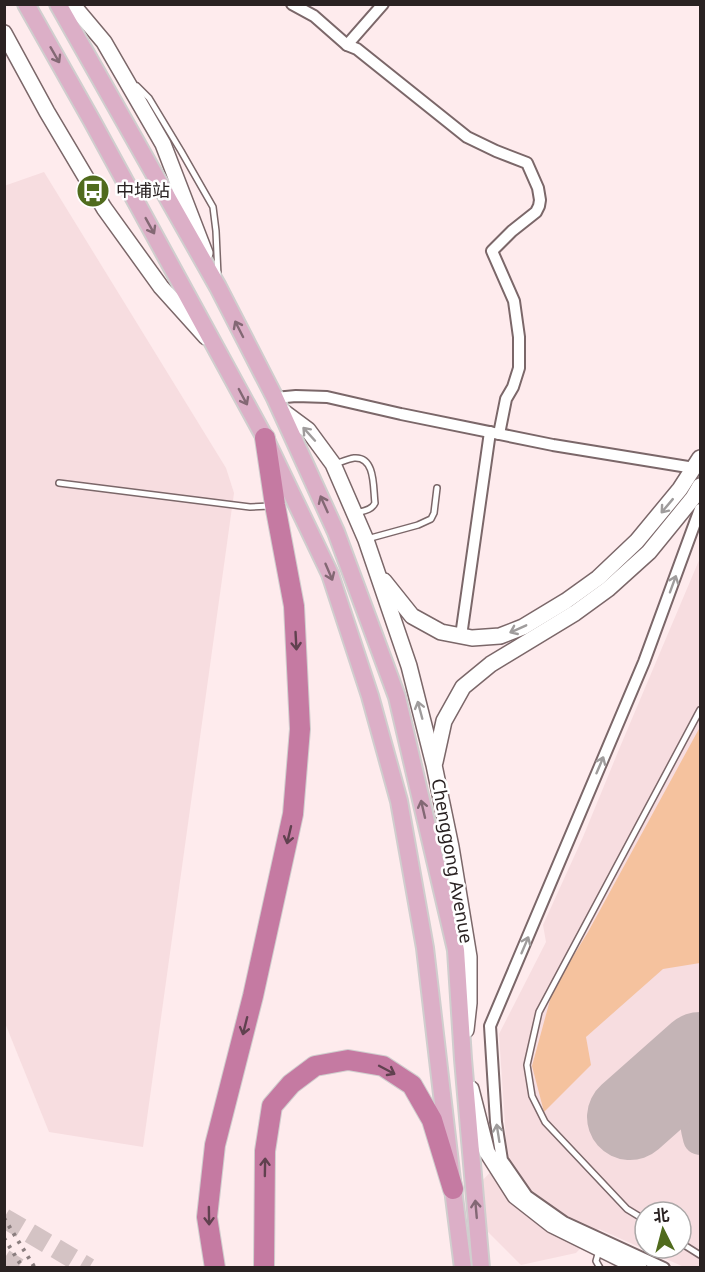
<svg xmlns="http://www.w3.org/2000/svg" width="705" height="1272" font-family="'Noto Sans','Noto Sans SC',sans-serif">
	<style>
		.built { fill: #f7dde0; fill-rule: evenodd }
		.green { fill: #f5c29e }
		.lines { fill: none; stroke-linecap: round; stroke-linejoin: round }
		.taxiway { stroke: #c4b4b6; stroke-width: 34 }
		.runway { stroke: #c4b4b6; stroke-width: 86 }
		.highway-tunnel { stroke: #d4c3c4; stroke-width: 20; stroke-dasharray: 20 10; stroke-linecap: butt }
		.lane-casing { stroke: #7b6769; stroke-width: 8 }
		.street-casing { stroke: #7b6769; stroke-width: 14 }
		.secondary-casing { stroke: #7b6769; stroke-width: 18 }
		.primary-casing { stroke: #d0cece; stroke-width: 20 }
		.highway-casing { stroke: #d0cece; stroke-width: 22 }
		.lane { stroke: #fff; stroke-width: 5 }
		.street { stroke: #fff; stroke-width: 10 }
		.secondary { stroke: #fff; stroke-width: 15 }
		.primary { stroke: #dcafc7; stroke-width: 16 }
		.highway { stroke: #c57aa2; stroke-width: 20 }
		.rail { stroke: #8b7e7f; stroke-width: 4; stroke-dasharray: 3 6; stroke-linecap: butt }
		.oneway { stroke: #836874 }
		.oneway2 { stroke: #9f9c9c }
		.oneway3 { stroke: #60414f }
		.labels { text-anchor: middle; stroke-width: 5; stroke-linejoin: round; paint-order: stroke }
		.poi-label { font-size: 18px; fill: #2a2222; stroke: #fff; text-anchor: start }
		.street-label { font-size: 18px; fill: #2a2222; stroke: #fff }
	</style>
	<rect width="100%" height="100%" fill="#feebed"/>
	<g class="built">
		<path d="M 44,172 L 226,468 L 234,493 L 143,1147 L 49,1132 L 5,1023 L 4,186 Z"/>
		<path d="M 700,558 L 700,1267 L 684,1267 L 599,1229 L 576,1253 L 521,1265 L 481,1225 L 476,1187 L 507,1155 L 499,1034 L 546,942 L 543,925 L 583,837 L 620,747 ZM 645,1212 L 681,1212 L 681,1248 L 645,1248 Z"/>
	</g>
	<path class="green" d="M 700,727 L 700,963 L 663,969 L 586,1037 L 591,1065 L 544,1112 L 532,1066 L 553,989 L 588,932 Z"/>
	<g class="lines">
		<path class="taxiway" d="M 700,1071 C 695,1093 694,1116 700,1138"/>
		<path class="runway" d="M 630,1117 L 700,1055"/>
		<g class="highway-tunnel">
			<path d="M 4,1218 L 89,1268"/>
			<path d="M 4,1259 L 18,1268"/>
		</g>
		<g class="lane-casing">
			<g id="lane">
				<path d="M 137,86 L 149,98 L 181,151 L 213,207 L 216,231 L 218,276"/>
				<path d="M 335,464 C 341,462 348,459 354,458 C 376,456 373,489 375,503 C 372,510 363,511 356,513"/>
				<path d="M 59,483 L 250,507 L 270,506"/>
				<path d="M 367,539 L 418,525 L 431,519 L 434,513 L 437,488"/>
				<path d="M 645,1220 L 627,1209 L 545,1122 L 532,1096 L 527,1065 L 539,1012 L 700,710"/>
				<path d="M 681,1243 L 700,1255"/>
				<path d="M 600,1252 L 598,1254 L 596,1261 L 600,1268"/>
			</g>
		</g>
		<g class="street-casing">
			<g id="street">
				<path d="M 292,4 L 314,16 L 347,45 L 357,49 L 467,137 L 496,151 L 527,163 L 538,188 L 540,200 L 539,206 L 536,212 L 512,231 L 492,251 L 514,301 L 519,337 L 519,368 L 513,387 L 506,399 L 499,434"/>
				<path d="M 347,45 L 383,4"/>
				<path d="M 275,398 L 296,396 L 327,397 L 401,414 L 553,445 L 694,468"/>
				<path d="M 461,636 L 490,432"/>
				<path d="M 664,1268 L 564,1222 L 527,1196 L 502,1160 L 496,1122 L 490,1026 L 644,662 L 700,509"/>
			</g>
		</g>
		<g class="secondary-casing">
			<g id="secondary">
				<path d="M 72,4 L 104,42 L 163,144 L 205,253"/>
				<path d="M 4,33 L 47,112 L 104,208 L 161,287 L 206,337"/>
				<path d="M 281,410 L 308,430 L 333,464 L 366,540 L 409,666 L 434,765 L 451,847 L 469,957 L 469,1003 L 466,1030"/>
				<path d="M 384,581 L 412,616 L 441,632 L 472,638 L 500,636 L 523,627 L 566,601 L 598,578 L 637,541 L 680,489 L 700,458"/>
				<path d="M 435,762 L 444,721 L 463,687 L 491,664 L 575,613 L 608,589 L 649,552 L 693,498 L 700,486"/>
				<path d="M 471,1089 L 487,1152 L 515,1196 L 552,1225 L 639,1268"/>
			</g>
		</g>
		<g class="primary-casing">
			<g id="primary">
				<path d="M 26,4 L 92,121 L 265,438 L 330,574 L 370,696 L 399,801 L 425,948 L 453,1189 L 463,1268"/>
				<path d="M 58,4 L 218,287 L 275,398 L 336,532 L 397,697 L 456,950 L 463,1059 L 481,1268"/>
			</g>
		</g>
		<g class="highway-casing">
			<g id="highway">
				<path d="M 215,1268 L 207,1217 L 215,1145 L 253,996 L 293,814 L 300,729 L 294,606 L 275,505 L 265,438"/>
				<path d="M 264,1268 L 265,1151 L 272,1106 L 291,1084 L 315,1066 L 348,1060 L 383,1066 L 412,1085 L 432,1120 L 453,1189"/>
			</g>
		</g>
		<use href="#lane" class="lane"/>
		<use href="#street" class="street"/>
		<use href="#secondary" class="secondary"/>
		<use href="#primary" class="primary"/>
		<use href="#highway" class="highway"/>
		<g class="rail">
			<path d="M 4,1218 L 35,1268"/>
			<path d="M 4,1238 L 23,1268"/>
		</g>
	</g>
	<defs><path id="oneway-shaft" d="M-6 0H5M1.5-3L5.5 0L1.5 3" fill="none" stroke-width="1.6" stroke-linecap="round" stroke-linejoin="round" transform="scale(1.5)"/></defs>
	<g class="oneway">
		<use href="#oneway-shaft" transform="translate(55 55) rotate(60)"/>
		<use href="#oneway-shaft" transform="translate(150 226) rotate(61)"/>
		<use href="#oneway-shaft" transform="translate(239 329) rotate(-117)"/>
		<use href="#oneway-shaft" transform="translate(243 397) rotate(62)"/>
		<use href="#oneway-shaft" transform="translate(324 504) rotate(-114)"/>
		<use href="#oneway-shaft" transform="translate(329 572) rotate(67)"/>
		<use href="#oneway-shaft" transform="translate(423 809) rotate(-103)"/>
		<use href="#oneway-shaft" transform="translate(476 1209) rotate(-95)"/>
	</g>
	<g class="oneway2">
		<use href="#oneway-shaft" transform="translate(309 434) rotate(-132)"/>
		<use href="#oneway-shaft" transform="translate(667 506) rotate(130)"/>
		<use href="#oneway-shaft" transform="translate(673 584) rotate(-70)"/>
		<use href="#oneway-shaft" transform="translate(518 629) rotate(156)"/>
		<use href="#oneway-shaft" transform="translate(420 710) rotate(-105)"/>
		<use href="#oneway-shaft" transform="translate(600 765) rotate(-67)"/>
		<use href="#oneway-shaft" transform="translate(525 945) rotate(-67)"/>
		<use href="#oneway-shaft" transform="translate(498 1133) rotate(-99)"/>
	</g>
	<g class="oneway3">
		<use href="#oneway-shaft" transform="translate(296 641) rotate(87)"/>
		<use href="#oneway-shaft" transform="translate(289 835) rotate(103)"/>
		<use href="#oneway-shaft" transform="translate(245 1026) rotate(104)"/>
		<use href="#oneway-shaft" transform="translate(387 1070) rotate(28)"/>
		<use href="#oneway-shaft" transform="translate(265 1167) rotate(-89)"/>
		<use href="#oneway-shaft" transform="translate(209 1216) rotate(89)"/>
	</g>
	<defs>
		<g id="bus-disc" transform="scale(1.725)"><circle r="9.5" fill="#506b1d" stroke="#fff"/><path d="M-5-6H5V4H4V6H2V4H-2V6H-4V4H-5ZM-3.5-4V0h7V-4ZM-3.5 1.2v1.5H-2V1.2ZM2 1.2v1.5H3.5V1.2Z" fill="#fff"/></g>
	</defs>
	<g fill-rule="evenodd">
		<use href="#bus-disc" x="93" y="191"/>
	</g>
	<g class="labels">
		<g class="poi-label">
			<text x="116" y="197">中埔站</text>
		</g>
		<g class="street-label">
			<text transform="translate(452 861) rotate(80)" y="6">Chenggong Avenue</text>
		</g>
	</g>
	<rect width="705" height="1272" fill="none" stroke="#2a2222" stroke-width="12"/>
	<g transform="translate(663 1230) rotate(354)"><circle r="28" fill="#ffffff" stroke="#aaa7a7" stroke-width="1.5"/>
	<path d="M0-4.5L10 22L0 15L-10 22Z" fill="#506b1d"/>
	<text y="-9" font-size="16" font-weight="bold" text-anchor="middle" fill="#2a2222">北</text>
	</g>
</svg>
